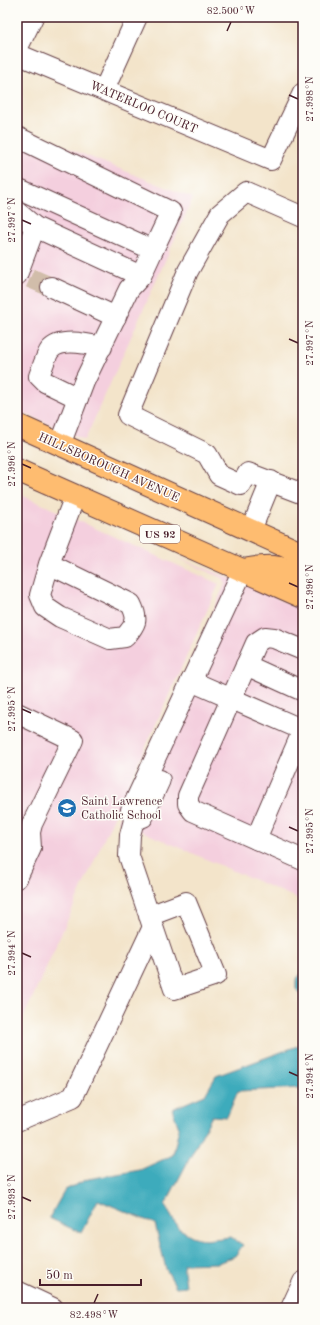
<svg xmlns="http://www.w3.org/2000/svg" width="320" height="1325" font-family="'Old Standard TT',serif">
	<style>
		.built { fill: #f4cfde }
		.water { fill: #3dabbc; stroke: #446574 }
		.lines { fill: none; stroke-linecap: round; stroke-linejoin: round }
		.minor-tunnel { stroke: #d1bdaa; stroke-width: 20; stroke-dasharray: 20 10; stroke-linecap: butt }
		.minor-casing { stroke: #633d43; stroke-width: 22 }
		.major-casing { stroke: #633d43; stroke-width: 24 }
		.minor { stroke: #fff; stroke-width: 20 }
		.major { stroke: #febc70; stroke-width: 22 }
		.ticks { fill: none; stroke: #4a1f2b; stroke-width: 1.5 }
		.labels { text-anchor: middle; stroke-width: 3; stroke-linejoin: round; paint-order: stroke }
		.shield { fill: #fdfcf7; stroke: #806168; stroke-width: 1 }
		.shield-label { font-size: 11px; font-weight: bold; fill: #4a1f2b }
		.street-label { font-size: 12px; fill: #4a1f2b; stroke: #fdfcf7 }
		.poi-label { font-size: 12px; fill: #4a1f2b; stroke: #fdfcf7; text-anchor: start }
		.neatline { fill: none; stroke: #4a1f2b; stroke-width: 1.5 }
		.ticks-label { font-size: 10px; text-anchor: middle; fill: #4a1f2b }
	</style>
	<rect width="100%" height="100%" fill="#fdfcf7"/>
	<filter id="ink" filterUnits="userSpaceOnUse"><feTurbulence type="fractalNoise" baseFrequency=".025" numOctaves="2"/><feDisplacementMap in="SourceGraphic" scale="8" xChannelSelector="R" yChannelSelector="G"/><feConvolveMatrix kernelMatrix="1 2 1 2 8 2 1 2 1" color-interpolation-filters="sRGB"/></filter>
	<filter id="wash" filterUnits="userSpaceOnUse"><feTurbulence type="fractalNoise" baseFrequency=".012" numOctaves="4" result="noise"/><feDisplacementMap in="SourceGraphic" scale="16" xChannelSelector="R" yChannelSelector="G"/><feGaussianBlur stdDeviation="0.9" result="paint"/><feColorMatrix in="noise" values="0 0 0 0 0 0 0 0 0 0 0 0 0 0 0 0 0 1.4 0 .05"/><feComposite in="paint" operator="in"/></filter>
	<g filter="url(#wash)">
		<rect width="100%" height="100%" fill="#f3e4ca"/>
		<g class="built">
			<path d="M 17,128 L 193,198 L 85,440 L 17,410 Z"/>
			<path d="M 17,493 L 219,584 L 17,1032 Z"/>
			<path d="M 169,554 L 258,589 L 303,611 L 303,901 L 118,821 L 225,584 L 224,580 L 222,578 Z"/>
		</g>
		<g class="water">
			<path d="M 303,971 L 303,997 L 296,989 L 296,980 Z"/>
			<path d="M 303,1044 L 303,1088 L 238,1091 L 227,1117 L 212,1116 L 165,1205 L 178,1228 L 192,1236 L 205,1240 L 231,1237 L 243,1245 L 235,1256 L 218,1263 L 183,1264 L 186,1286 L 176,1287 L 166,1269 L 155,1224 L 98,1200 L 81,1233 L 49,1218 L 65,1190 L 88,1179 L 140,1170 L 173,1155 L 179,1128 L 172,1109 L 205,1095 L 216,1076 Z"/>
		</g>
	</g>
	<g filter="url(#ink)">
		<g class="lines">
			<path class="minor-tunnel" d="M 30,278 L 51,287"/>
			<g class="minor-casing">
				<g id="minor">
					<path d="M 17,49 L 33,17"/>
					<path d="M 17,54 L 271,160 L 303,93"/>
					<path d="M 104,90 L 137,17"/>
					<path d="M 17,137 L 171,212 L 153,250 L 17,188"/>
					<path d="M 17,212 L 35,227 L 17,275"/>
					<path d="M 303,217 L 246,192 L 220,214 L 188,271 L 128,415 L 207,454 L 219,475 L 241,485 L 248,473 L 303,494"/>
					<path d="M 35,227 L 141,276"/>
					<path d="M 51,287 L 116,317"/>
					<path d="M 78,398 L 45,382 L 39,376 C 42,369 46,355 50,350 C 61,337 88,344 102,347"/>
					<path d="M 60,445 L 84,382 L 129,289 L 141,276 L 153,250"/>
					<path d="M 251,530 L 271,481"/>
					<path d="M 49,564 L 131,604 C 139,620 136,624 125,637 L 110,639 L 60,617 L 45,607 L 40,595 L 49,564 L 75,496"/>
					<path d="M 303,650 L 274,638 L 265,637 L 256,643 L 188,796 L 188,804 L 193,811 L 303,860"/>
					<path d="M 246,665 L 303,691"/>
					<path d="M 191,681 L 303,730"/>
					<path d="M 17,713 L 73,740 L 32,824 L 30,832 L 31,848 L 17,878"/>
					<path d="M 134,820 L 143,817 L 160,780"/>
					<path d="M 256,839 L 303,730"/>
					<path d="M 149,916 L 186,902 L 216,975 L 174,989 L 129,856 L 130,835 L 134,820 L 131,810 L 243,570"/>
					<path d="M 17,1121 L 73,1097 L 153,927"/>
					<path d="M 17,1291 L 53,1308"/>
					<path d="M 291,1308 L 303,1282"/>
				</g>
			</g>
			<g class="major-casing">
				<g id="major">
					<path d="M 17,425 L 303,554"/>
					<path d="M 17,470 L 303,597"/>
					<path d="M 243,570 C 268,565 279,565 303,575"/>
				</g>
			</g>
			<use href="#minor" class="minor"/>
			<use href="#major" class="major"/>
		</g>
	</g>
	<path class="ticks" d="M 227,31 L 231,22M 289,95 L 298,99M 22,220 L 31,224M 289,339 L 298,343M 22,464 L 31,468M 289,583 L 298,587M 22,709 L 31,713M 289,827 L 298,831M 22,953 L 31,957M 289,1072 L 298,1076M 22,1197 L 31,1201M 94,1303 L 98,1294"/>
	<defs>
		<g id="school-disc" transform="scale(1)"><circle r="9.5" fill="#1f6fb2" stroke="#fdfcf7"/><path d="M0-5L7-2L0 1L-7-2ZM-4 1L0 2.5L4 1V4Q0 6-4 4Z" fill="#fff"/></g>
	</defs>
	<g fill-rule="evenodd">
		<use href="#school-disc" x="67" y="808"/>
	</g>
	<g class="labels">
		<rect class="shield" x="140" y="525" width="40" height="18" rx="3"/>
		<g class="shield-label">
			<text x="160" y="538">US 92</text>
		</g>
		<g class="street-label">
			<text transform="translate(144 107) rotate(23)" y="4">WATERLOO COURT</text>
			<text transform="translate(109 467) rotate(24)" y="4">HILLSBOROUGH AVENUE</text>
		</g>
		<g class="poi-label">
			<text x="81" y="805">Saint Lawrence<tspan x="81" dy="14">Catholic School</tspan></text>
		</g>
	</g>
	<rect width="320" height="1325" fill="none" stroke="#fdfcf7" stroke-width="44"/>
	<path d="M40 1279v6h101v-6" fill="none" stroke="#4a1f2b" stroke-width="2"/>
	<text x="46" y="1279" font-size="12" fill="#4a1f2b" stroke="#fdfcf7" stroke-width="3" paint-order="stroke">50 m</text>
	<rect x="22" y="22" width="276" height="1281" class="neatline"/>
	<g class="ticks-label">
		<text x="231" y="14">82.500°W</text>
		<text transform="translate(309 99) rotate(-90)" y="4">27.998°N</text>
		<text transform="translate(11 220) rotate(-90)" y="4">27.997°N</text>
		<text transform="translate(309 343) rotate(-90)" y="4">27.997°N</text>
		<text transform="translate(11 464) rotate(-90)" y="4">27.996°N</text>
		<text transform="translate(309 587) rotate(-90)" y="4">27.996°N</text>
		<text transform="translate(11 709) rotate(-90)" y="4">27.995°N</text>
		<text transform="translate(309 831) rotate(-90)" y="4">27.995°N</text>
		<text transform="translate(11 953) rotate(-90)" y="4">27.994°N</text>
		<text transform="translate(309 1076) rotate(-90)" y="4">27.994°N</text>
		<text transform="translate(11 1197) rotate(-90)" y="4">27.993°N</text>
		<text x="94" y="1318">82.498°W</text>
	</g>
</svg>
